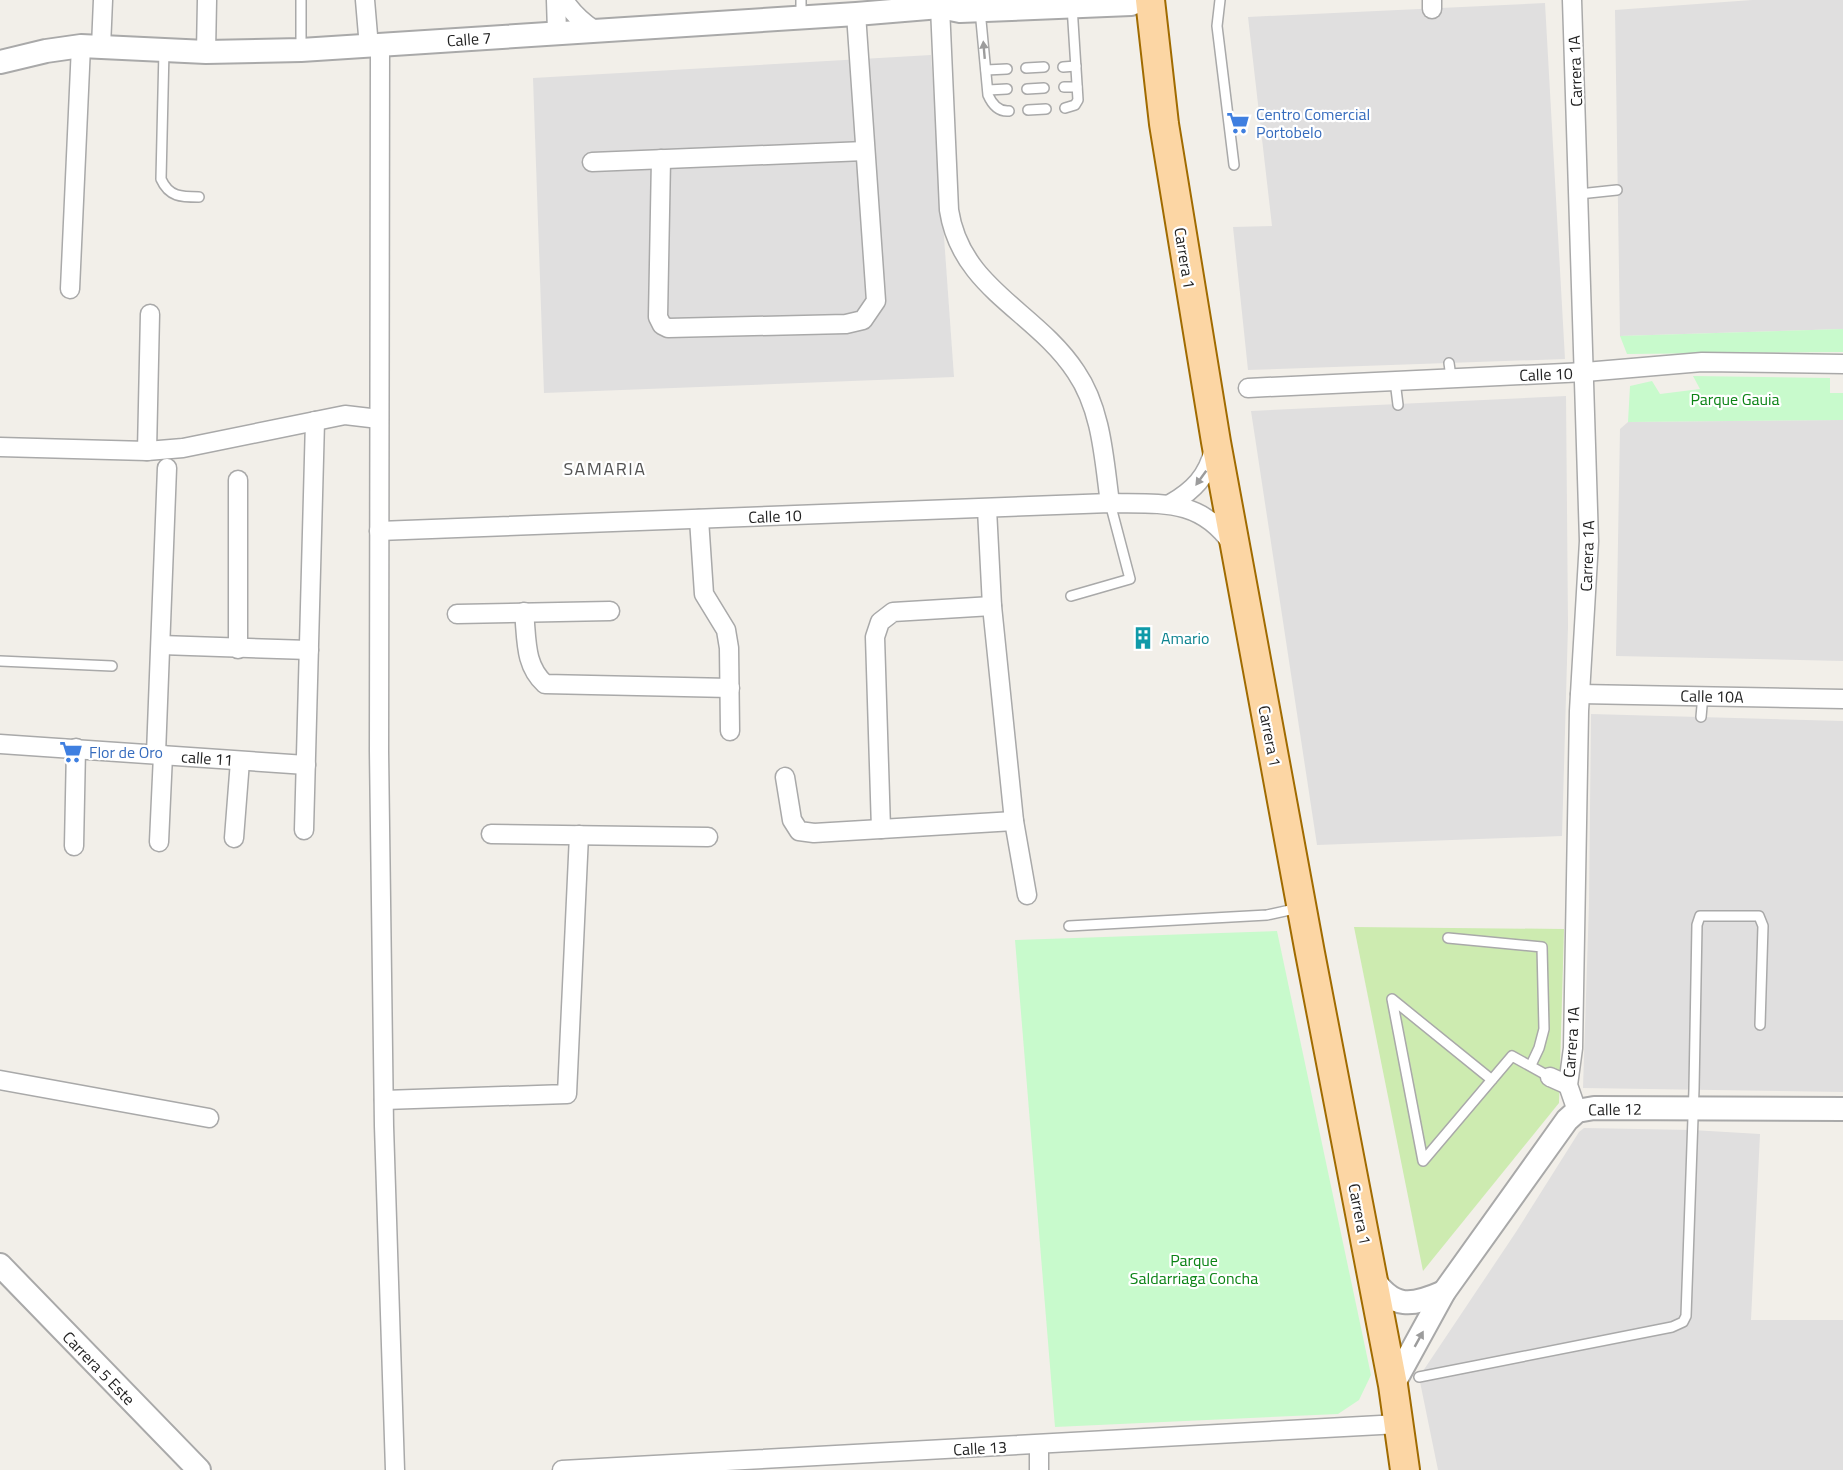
<svg xmlns="http://www.w3.org/2000/svg" width="1843" height="1470" font-family="'Titillium Web',sans-serif">
	<style>
		.residential { fill: #e0dfdf }
		.grass { fill: #cdebb0 }
		.park { fill: #c8facc }
		.lines { fill: none; stroke-linecap: round; stroke-linejoin: round }
		.service-casing { stroke: #a9a9a9; stroke-width: 12 }
		.minor-casing { stroke: #a9a9a9; stroke-width: 21 }
		.tertiary-casing { stroke: #a9a9a9; stroke-width: 26 }
		.primary-casing { stroke: #a06b00; stroke-width: 32 }
		.service { stroke: #fff; stroke-width: 9 }
		.minor { stroke: #fff; stroke-width: 18 }
		.tertiary { stroke: #fff; stroke-width: 22 }
		.primary { stroke: #fcd6a4; stroke-width: 28 }
		.oneway { fill: #9c9c9c }
		.labels { text-anchor: middle; stroke-width: 4.5; stroke-linejoin: round; paint-order: stroke }
		.street-label { font-size: 16px; fill: #222; stroke: #fff }
		.shop-label { font-size: 16px; fill: #366cbe; stroke: #fff; text-anchor: start }
		.park-label { font-size: 16px; fill: #0c8416; stroke: #fff }
		.culture-label { font-size: 16px; fill: #0d838f; stroke: #fff; text-anchor: start }
		.neighbourhood-label { font-size: 18px; letter-spacing: 1.5px; fill: #555; stroke: #fff }
	</style>
	<rect width="100%" height="100%" fill="#f2efe9"/>
	<g class="residential">
		<path d="M 1752,0 L 1843,0 L 1843,329 L 1620,336 L 1615,10 Z"/>
		<path d="M 1545,3 L 1565,359 L 1248,370 L 1233,227 L 1272,226 L 1248,17 Z"/>
		<path d="M 931,55 L 954,377 L 544,393 L 533,78 Z"/>
		<path d="M 1566,396 L 1568,626 L 1562,836 L 1317,845 L 1251,411 Z"/>
		<path d="M 1843,420 L 1843,661 L 1616,656 L 1620,429 L 1628,422 Z"/>
		<path d="M 1591,714 L 1843,721 L 1843,1092 L 1583,1088 L 1589,903 Z"/>
		<path d="M 1584,1128 L 1692,1130 L 1760,1134 L 1751,1320 L 1843,1320 L 1843,1470 L 1438,1470 L 1419,1377 L 1516,1232 L 1579,1132 Z"/>
	</g>
	<path class="grass" d="M 1354,927 L 1564,929 L 1559,1103 L 1423,1271 Z"/>
	<g class="park">
		<path d="M 1843,329 L 1843,352 L 1627,354 L 1620,336 Z"/>
		<path d="M 1693,376 L 1830,378 L 1830,393 L 1843,393 L 1843,420 L 1628,422 L 1630,386 L 1652,381 L 1660,394 L 1700,389 Z"/>
		<path d="M 1277,931 L 1371,1375 L 1359,1400 L 1338,1414 L 1055,1427 L 1015,940 Z"/>
	</g>
	<g class="lines">
		<g class="service-casing">
			<g id="service">
				<path d="M 1220,0 L 1217,26 L 1234,165"/>
				<path d="M 980,10 L 988,95 C 992,104 998,112 1009,111"/>
				<path d="M 801,17 L 801,0"/>
				<path d="M 301,49 L 301,0"/>
				<path d="M 164,50 L 161,179 C 169,197 181,197 199,197"/>
				<path d="M 1063,67 L 1076,66"/>
				<path d="M 1026,68 L 1044,67"/>
				<path d="M 986,70 L 1007,69"/>
				<path d="M 1064,87 L 1077,87"/>
				<path d="M 1027,89 L 1044,88"/>
				<path d="M 988,90 L 1007,89"/>
				<path d="M 1065,108 L 1075,105 L 1078,100 L 1072,6"/>
				<path d="M 1028,110 L 1046,109"/>
				<path d="M 1579,194 L 1617,190"/>
				<path d="M 1449,363 L 1451,377"/>
				<path d="M 1395,381 L 1398,405"/>
				<path d="M 1071,596 L 1130,579 L 1110,503"/>
				<path d="M 0,661 L 112,666"/>
				<path d="M 1701,717 L 1703,695"/>
				<path d="M 1069,926 L 1267,915 L 1299,908"/>
				<path d="M 1448,938 L 1542,947 L 1544,1029 L 1539,1048 L 1531,1065"/>
				<path d="M 1492,1080 L 1392,999 L 1423,1161 L 1512,1056 L 1550,1077"/>
				<path d="M 1419,1377 L 1672,1327 L 1683,1322 L 1686,1316 L 1694,1089 L 1697,925 L 1700,916 L 1759,916 L 1763,926 L 1760,1025"/>
			</g>
		</g>
		<g class="minor-casing">
			<g id="minor">
				<path d="M 365,0 L 369,47"/>
				<path d="M 556,0 L 557,32"/>
				<path d="M 564,0 C 572,13 581,21 594,30"/>
				<path d="M 1432,0 L 1432,9"/>
				<path d="M 1572,0 L 1589,541 L 1579,711 L 1573,1048 L 1568,1085 L 1577,1111"/>
				<path d="M 940,7 L 949,210 C 961,289 1036,311 1076,372 C 1102,410 1104,460 1110,503"/>
				<path d="M 380,45 L 379,751 L 384,1126 L 395,1470"/>
				<path d="M 101,47 L 103,0"/>
				<path d="M 206,52 L 207,0"/>
				<path d="M 661,159 L 658,317 L 662,325 L 668,328 L 846,324 L 863,320 L 876,301 L 856,14"/>
				<path d="M 592,162 L 865,151"/>
				<path d="M 70,289 L 81,46"/>
				<path d="M 1248,388 L 1585,372 L 1702,362 L 1843,364"/>
				<path d="M 0,447 L 147,451 L 183,448 L 345,415 L 379,419"/>
				<path d="M 147,451 L 150,314"/>
				<path d="M 1170,504 C 1193,491 1208,476 1214,449"/>
				<path d="M 987,509 L 992,606 L 1014,821 L 1027,895"/>
				<path d="M 699,519 L 704,594 L 726,630 L 729,648 L 730,731"/>
				<path d="M 379,531 L 1110,503 C 1161,504 1200,498 1232,544"/>
				<path d="M 524,612 C 527,639 524,665 545,684 L 730,688"/>
				<path d="M 457,614 L 610,611"/>
				<path d="M 161,645 L 309,650"/>
				<path d="M 238,649 L 238,480"/>
				<path d="M 1580,694 L 1843,699"/>
				<path d="M 0,744 L 306,765"/>
				<path d="M 156,754 L 167,468"/>
				<path d="M 785,777 L 792,820 L 799,831 L 814,833 L 1014,821"/>
				<path d="M 881,829 L 875,637 L 880,622 L 893,612 L 992,606"/>
				<path d="M 304,830 L 315,421"/>
				<path d="M 491,834 L 708,837"/>
				<path d="M 234,838 L 240,761"/>
				<path d="M 159,842 L 163,755"/>
				<path d="M 74,846 L 76,748"/>
				<path d="M 1550,1077 L 1568,1085"/>
				<path d="M 0,1080 L 209,1118"/>
				<path d="M 384,1100 L 567,1094 L 579,835"/>
				<path d="M 1039,1445 L 1039,1470"/>
				<path d="M 562,1470 L 1399,1424"/>
			</g>
		</g>
		<g class="tertiary-casing">
			<g id="tertiary">
				<path d="M 0,62 L 46,51 L 81,46 L 206,52 L 301,50 L 856,14 L 940,7 L 960,11 L 1131,4 L 1142,0"/>
				<path d="M 0,1265 L 199,1470"/>
				<path d="M 1372,1277 C 1393,1310 1412,1306 1444,1292"/>
				<path d="M 1393,1385 L 1444,1292 L 1567,1120 L 1577,1111 L 1594,1108 L 1843,1109"/>
			</g>
		</g>
		<g class="primary-casing">
			<path id="primary" d="M 1150,0 L 1164,124 L 1216,442 L 1310,953 L 1393,1385 L 1405,1470"/>
		</g>
		<use href="#service" class="service"/>
		<use href="#minor" class="minor"/>
		<use href="#tertiary" class="tertiary"/>
		<use href="#primary" class="primary"/>
	</g>
	<defs><path id="oneway-solid" d="M-6-.8H1V-3.2L6.5 0L1 3.2V.8H-6Z" transform="scale(1.5)"/></defs>
	<g class="oneway">
		<use href="#oneway-solid" transform="translate(984 50) rotate(-95)"/>
		<use href="#oneway-solid" transform="translate(1201 478) rotate(126)"/>
		<use href="#oneway-solid" transform="translate(1419 1339) rotate(-61)"/>
	</g>
	<defs>
		<g id="supermarket-bare" transform="scale(1.8)"><path d="M-6-5.5h2.5l.6 2H6L4.5 2H-2.5L-4.4-4H-6ZM-1.5 3.2a1.3 1.3 0 1 0 .1 0ZM3 3.2a1.3 1.3 0 1 0 .1 0Z" fill="#3f7fe0" stroke="#fff" stroke-width="2.5" paint-order="stroke"/></g>
		<g id="building-bare" transform="scale(1.8)"><path d="M-4-6H4V6H1V3H-1V6H-4ZM-2.5-4.3h1.7v1.8h-1.7ZM.8-4.3h1.7v1.8H.8ZM-2.5-1h1.7V.8h-1.7ZM.8-1h1.7V.8H.8Z" fill="#0f9aa8" stroke="#fff" stroke-width="2.5" paint-order="stroke"/></g>
	</defs>
	<g fill-rule="evenodd">
		<use href="#supermarket-bare" x="1238" y="123"/>
		<use href="#building-bare" x="1143" y="638"/>
		<use href="#supermarket-bare" x="71" y="752"/>
	</g>
	<g class="labels">
		<g class="street-label">
			<text transform="translate(469 39) rotate(-4)" y="6">Calle 7</text>
			<text transform="translate(1575 71) rotate(-92)" y="6">Carrera 1A</text>
			<text transform="translate(1185 258) rotate(81)" y="6">Carrera 1</text>
			<text transform="translate(1546 374) rotate(-2)" y="6">Calle 10</text>
			<text transform="translate(775 516) rotate(-2)" y="6">Calle 10</text>
			<text transform="translate(1587 556) rotate(-88)" y="6">Carrera 1A</text>
			<text transform="translate(1712 696) rotate(1)" y="6">Calle 10A</text>
			<text transform="translate(1270 736) rotate(79)" y="6">Carrera 1</text>
			<text transform="translate(207 758) rotate(4)" y="6">calle 11</text>
			<text transform="translate(1571 1042) rotate(-86)" y="6">Carrera 1A</text>
			<text transform="translate(1615 1109) rotate(-1)" y="6">Calle 12</text>
			<text transform="translate(1360 1214) rotate(79)" y="6">Carrera 1</text>
			<text transform="translate(99 1368) rotate(46)" y="6">Carrera 5 Este</text>
			<text transform="translate(980 1448) rotate(-3)" y="6">Calle 13</text>
		</g>
		<g class="shop-label">
			<text x="1256" y="120">Centro Comercial<tspan x="1256" dy="18">Portobelo</tspan></text>
			<text x="89" y="758">Flor de Oro</text>
		</g>
		<g class="park-label">
			<text x="1735" y="405">Parque Gauia</text>
			<text x="1194" y="1266">Parque<tspan x="1194" dy="18">Saldarriaga Concha</tspan></text>
		</g>
		<g class="culture-label">
			<text x="1161" y="644">Amario</text>
		</g>
		<g class="neighbourhood-label">
			<text x="605" y="475">SAMARIA</text>
		</g>
	</g>
</svg>
